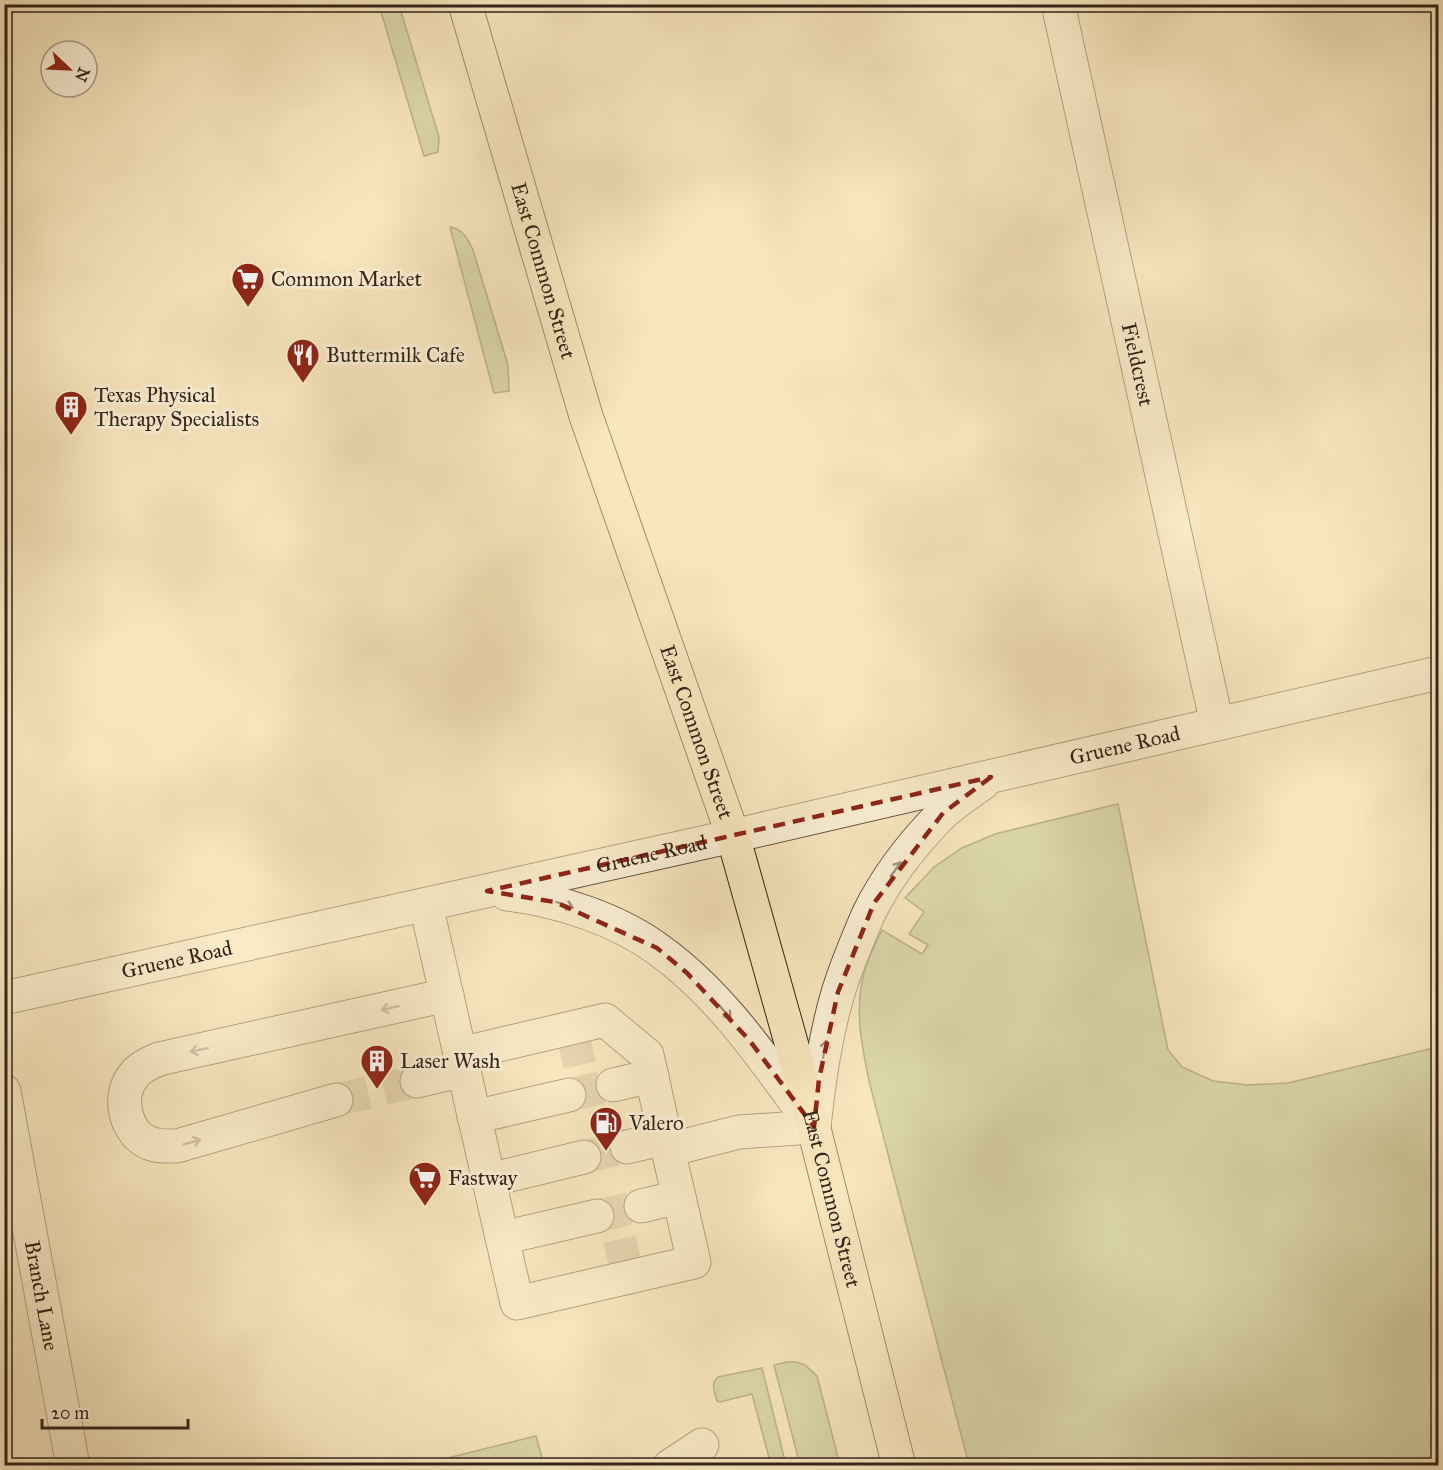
<svg xmlns="http://www.w3.org/2000/svg" width="1443" height="1470" font-family="'IM FELL Great Primer',serif">
	<style>
		.green { fill: #b9c694; stroke: #767457; stroke-width: 1.5 }
		.lines { fill: none; stroke-linecap: round; stroke-linejoin: round }
		.minor-tunnel { stroke: #d1bf9d; stroke-width: 33; stroke-dasharray: 33 16; stroke-linecap: butt }
		.minor-casing { stroke: #645443; stroke-width: 35 }
		.major-casing { stroke: #33231a; stroke-width: 35 }
		.minor { stroke: #faefd5; stroke-width: 33 }
		.major { stroke: #f8e6be; stroke-width: 33 }
		.oneway { stroke: #a09381 }
		.marked { fill: none; stroke: #8f2418; stroke-width: 4.5; stroke-dasharray: 12 8; stroke-linejoin: round }
		.labels { text-anchor: middle; stroke-width: 6; stroke-linejoin: round; paint-order: stroke }
		.street-label { font-size: 21px; fill: #33231a; stroke: #faefd5 }
		.poi-label { font-size: 21px; fill: #33231a; stroke: #faefd5; text-anchor: start }
	</style>
	<rect width="100%" height="100%" fill="#f8e6be"/>
	<filter id="stains"><feTurbulence type="fractalNoise" baseFrequency=".00333" numOctaves="4"/><feColorMatrix values="0 0 0 0 .2 0 0 0 0 .09 0 0 0 0 .02 0 0 0 .5 -.17"/></filter>
	<radialGradient id="worn" r=".72"><stop offset=".6" stop-color="#630" stop-opacity="0"/><stop offset="1" stop-color="#630" stop-opacity=".3"/></radialGradient>
	<g class="green">
		<path d="M 379,5 L 399,5 L 439,137 L 438,152 L 424,156 Z"/>
		<path d="M 450,227 C 463,229 468,239 473,250 L 508,365 L 509,391 L 494,393 Z"/>
		<path d="M 1118,804 L 1168,1050 L 1182,1067 L 1213,1081 L 1248,1085 L 1288,1083 L 1438,1047 L 1438,1465 L 969,1465 L 870,1085 C 862,1048 854,1010 864,973 C 868,958 875,944 882,930 L 922,954 L 928,945 L 909,934 L 924,912 L 905,898 L 934,867 L 962,848 L 995,834 Z"/>
		<path d="M 787,1362 L 796,1362 L 805,1365 L 817,1376 L 840,1465 L 800,1465 L 774,1365 Z"/>
		<path d="M 762,1368 L 786,1465 L 771,1465 L 752,1394 L 720,1402 L 717,1401 C 715,1393 710,1383 718,1377 Z"/>
		<path d="M 536,1436 L 544,1465 L 430,1465 L 432,1462 Z"/>
	</g>
	<g class="lines">
		<g class="minor-tunnel">
			<path d="M 560,1053 L 603,1043"/>
			<path d="M 569,1095 L 613,1085"/>
			<path d="M 336,1100 L 417,1081"/>
			<path d="M 584,1157 L 627,1147"/>
			<path d="M 597,1216 L 641,1206"/>
			<path d="M 607,1259 L 651,1249"/>
		</g>
		<g class="minor-casing">
			<g id="minor">
				<path id="s1" d="M 1058,4 L 1217,724"/>
				<path d="M 507,894 C 558,900 617,919 659,950 C 723,996 768,1065 814,1127"/>
				<path d="M 426,905 L 517,1303 L 694,1262 L 668,1150 L 739,1132 L 814,1127"/>
				<path id="s2" d="M 4,998 L 733,836 L 1438,673"/>
				<path d="M 460,1054 L 605,1020 L 647,1055 L 668,1150"/>
				<path d="M 417,1081 L 464,1070"/>
				<path d="M 613,1085 L 652,1076"/>
				<path id="s3" d="M 4,1091 L 73,1466"/>
				<path d="M 336,1100 L 177,1146 C 166,1146 155,1147 145,1141 C 125,1129 118,1097 132,1078 C 138,1068 148,1064 159,1059 L 447,995"/>
				<path d="M 474,1117 L 569,1095"/>
				<path d="M 814,1126 C 819,1081 825,1037 838,993 C 846,966 857,941 868,915 C 886,878 913,843 942,814 C 954,803 969,793 983,783"/>
				<path d="M 627,1147 L 665,1138"/>
				<path d="M 489,1180 L 584,1157"/>
				<path d="M 641,1206 L 679,1197"/>
				<path d="M 502,1238 L 597,1216"/>
				<path d="M 670,1466 L 702,1445"/>
			</g>
		</g>
		<g class="major-casing">
			<g id="major">
				<path id="s4" d="M 465,4 L 586,416 L 733,836 L 803,1085 L 899,1466"/>
			</g>
		</g>
		<use href="#minor" class="minor"/>
		<use href="#major" class="major"/>
	</g>
	<defs><path id="oneway-shaft" d="M-6 0H5M1.5-3L5.5 0L1.5 3" fill="none" stroke-width="1.6" stroke-linecap="round" stroke-linejoin="round" transform="scale(1.5)"/></defs>
	<g class="oneway">
		<use href="#oneway-shaft" transform="translate(896 869) rotate(-54)"/>
		<use href="#oneway-shaft" transform="translate(565 905) rotate(19)"/>
		<use href="#oneway-shaft" transform="translate(390 1008) rotate(168)"/>
		<use href="#oneway-shaft" transform="translate(725 1012) rotate(49)"/>
		<use href="#oneway-shaft" transform="translate(825 1049) rotate(-79)"/>
		<use href="#oneway-shaft" transform="translate(199 1050) rotate(168)"/>
		<use href="#oneway-shaft" transform="translate(192 1142) rotate(-16)"/>
	</g>
	<path d="M0 0H1443V1470H0ZM 991,777 L 943,813 L 874,903 L 838,992 L 819,1079 L 814,1127 L 750,1041 L 687,973 L 657,948 L 555,902 L 487,891 Z" fill="#f8e6be" fill-opacity=".55" fill-rule="evenodd"/>
	<path class="marked" d="M 991,777 L 943,813 L 874,903 L 838,992 L 819,1079 L 814,1127 L 750,1041 L 687,973 L 657,948 L 555,902 L 487,891 Z"/>
	<defs>
		<g id="supermarket-pin" transform="scale(1.725)"><path d="M0 17L-7.5 6A9.5 9.5 0 1 1 7.5 6Z" fill="#8f2418" stroke="#faefd5"/><path d="M-6-5.5h2.5l.6 2H6L4.5 2H-2.5L-4.4-4H-6ZM-1.5 3.2a1.3 1.3 0 1 0 .1 0ZM3 3.2a1.3 1.3 0 1 0 .1 0Z" fill="#fff"/></g>
		<g id="restaurant-pin" transform="scale(1.725)"><path d="M0 17L-7.5 6A9.5 9.5 0 1 1 7.5 6Z" fill="#8f2418" stroke="#faefd5"/><path d="M-5-6h1v4h1v-4h1v4h1v-4h1v5L-1.5 .5V6h-2V.5L-5-1ZM5-6V6H3V1.5H1.5Q1.5-4 5-6Z" fill="#fff"/></g>
		<g id="building-pin" transform="scale(1.725)"><path d="M0 17L-7.5 6A9.5 9.5 0 1 1 7.5 6Z" fill="#8f2418" stroke="#faefd5"/><path d="M-4-6H4V6H1V3H-1V6H-4ZM-2.5-4.3h1.7v1.8h-1.7ZM.8-4.3h1.7v1.8H.8ZM-2.5-1h1.7V.8h-1.7ZM.8-1h1.7V.8H.8Z" fill="#fff"/></g>
		<g id="fuel-pin" transform="scale(1.725)"><path d="M0 17L-7.5 6A9.5 9.5 0 1 1 7.5 6Z" fill="#8f2418" stroke="#faefd5"/><path d="M-5.5-6h7V0h2V4h1.3V-2.5L3-4.5l.8-.8L6-3V5H2.5V1h-1V6h-7ZM-4.2-4.7v3.2H.2V-4.7Z" fill="#fff"/></g>
	</defs>
	<g fill-rule="evenodd">
		<use href="#supermarket-pin" x="248" y="279"/>
		<use href="#restaurant-pin" x="303" y="355"/>
		<use href="#building-pin" x="71" y="407"/>
		<use href="#building-pin" x="377" y="1061"/>
		<use href="#fuel-pin" x="606" y="1123"/>
		<use href="#supermarket-pin" x="425" y="1178"/>
	</g>
	<g class="labels">
		<g class="street-label">
			<text dy="7" stroke="none"><textPath href="#s4" startOffset="278">East Common Street</textPath></text>
			<text dy="7" stroke="none"><textPath href="#s1" startOffset="369">Fieldcrest</textPath></text>
			<text dy="7" stroke="none"><textPath href="#s4" startOffset="764">East Common Street</textPath></text>
			<text dy="7" stroke="none"><textPath href="#s2" startOffset="1149">Gruene Road</textPath></text>
			<text dy="7" stroke="none"><textPath href="#s2" startOffset="663">Gruene Road</textPath></text>
			<text dy="7" stroke="none"><textPath href="#s2" startOffset="177">Gruene Road</textPath></text>
			<text dy="7" stroke="none"><textPath href="#s4" startOffset="1250">East Common Street</textPath></text>
			<text dy="7" stroke="none"><textPath href="#s3" startOffset="208">Branch Lane</textPath></text>
		</g>
		<g class="poi-label">
			<text x="271" y="286">Common Market</text>
			<text x="326" y="362">Buttermilk Cafe</text>
			<text x="94" y="402">Texas Physical<tspan x="94" dy="24">Therapy Specialists</tspan></text>
			<text x="400" y="1068">Laser Wash</text>
			<text x="629" y="1130">Valero</text>
			<text x="448" y="1185">Fastway</text>
		</g>
	</g>
	<rect width="1443" height="1470" fill="none" stroke="#f8e6be" stroke-width="24"/>
	<rect x="6" y="6" width="1431" height="1458" fill="none" stroke="#33231a" stroke-width="3"/>
	<rect x="12" y="12" width="1419" height="1446" fill="none" stroke="#33231a" stroke-width="1.5"/>
	<g transform="translate(69 69) rotate(113)"><circle r="28" fill="#faefd5" stroke="#aa9d8a" stroke-width="1.5"/>
	<path d="M0-4.5L10 22L0 15L-10 22Z" fill="#8f2418"/>
	<text y="-9" font-size="16" font-weight="bold" text-anchor="middle" fill="#33231a">N</text>
	</g>
	<path d="M42 1419v9h146v-9" fill="none" stroke="#33231a" stroke-width="3"/>
	<text x="51" y="1419" font-size="18" fill="#33231a" stroke="#faefd5" stroke-width="4.5" paint-order="stroke">20 m</text>
	<rect width="100%" height="100%" filter="url(#stains)"/>
	<rect width="100%" height="100%" fill="url(#worn)"/>
</svg>
